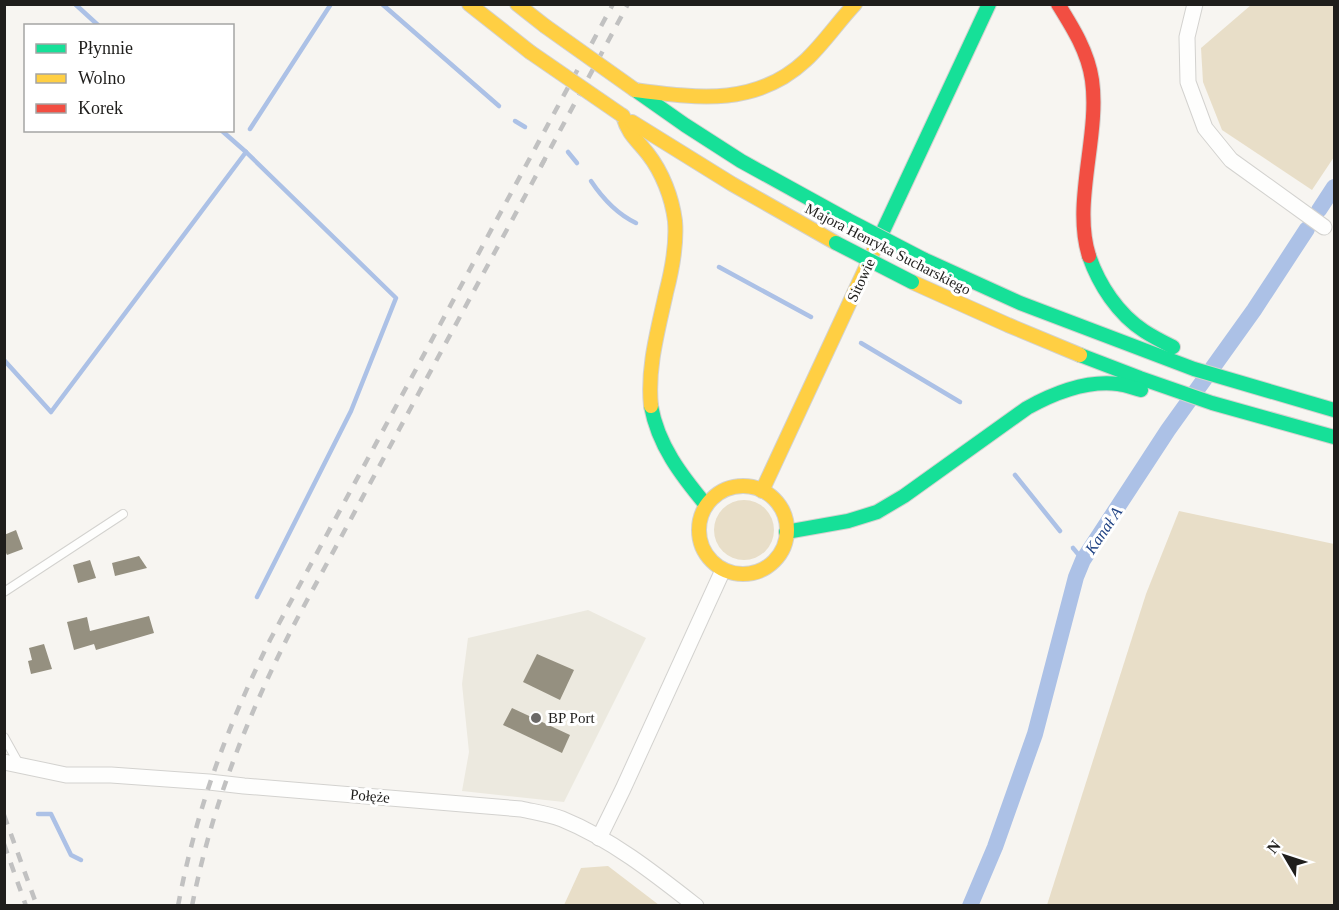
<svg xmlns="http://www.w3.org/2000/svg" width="1339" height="910" font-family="Georgia,serif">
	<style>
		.built { fill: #ece9df }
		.green { fill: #e8dec8 }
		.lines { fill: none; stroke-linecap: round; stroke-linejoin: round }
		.stream { stroke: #acc1e6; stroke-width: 4.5 }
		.canal { stroke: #acc1e6; stroke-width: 16 }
		.building { fill: #959080 }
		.lane-casing { stroke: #d3d2cf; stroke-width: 10 }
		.street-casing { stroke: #d3d2cf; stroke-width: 17 }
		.fast-casing { stroke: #d3d2cf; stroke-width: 16 }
		.slow-casing { stroke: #d3d2cf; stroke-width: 16 }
		.jam-casing { stroke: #d3d2cf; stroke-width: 16 }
		.lane { stroke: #fefefd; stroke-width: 8 }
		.street { stroke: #fefefd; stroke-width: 15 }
		.fast { stroke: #16e098; stroke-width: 14 }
		.slow { stroke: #ffcf43; stroke-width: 14 }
		.jam { stroke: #f24e42; stroke-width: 14 }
		.rail { stroke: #c1c1c1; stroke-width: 4.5; stroke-dasharray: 10 10; stroke-linecap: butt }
		.fast-bridge-casing { stroke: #d3d2cf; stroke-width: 16; stroke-linecap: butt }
		.slow-bridge-casing { stroke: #d3d2cf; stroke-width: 16; stroke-linecap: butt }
		.fast-bridge { stroke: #16e098; stroke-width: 14 }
		.slow-bridge { stroke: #ffcf43; stroke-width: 14 }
		.poi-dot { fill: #6b6967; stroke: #fff; stroke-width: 2 }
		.labels { text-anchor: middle; stroke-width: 6; stroke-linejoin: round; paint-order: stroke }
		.street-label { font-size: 15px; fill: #1f1e1c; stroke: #fff }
		.poi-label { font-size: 15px; fill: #1f1e1c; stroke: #fff; text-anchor: start }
		.water-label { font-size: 16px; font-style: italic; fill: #204384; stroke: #fff }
	</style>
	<rect width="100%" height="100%" fill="#f7f5f1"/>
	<path class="built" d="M 588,610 L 646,638 L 564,802 L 462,791 L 469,752 L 462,684 L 468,638 Z"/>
	<g class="green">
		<path d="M 1251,5 L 1334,5 L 1334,157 L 1312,190 L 1222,130 L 1203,82 L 1201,48 Z"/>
		<circle cx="744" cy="530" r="30"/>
		<path d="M 1179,511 L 1334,544 L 1334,905 L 1047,905 L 1146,594 Z"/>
		<path d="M 608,866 L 659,905 L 564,905 L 581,868 Z"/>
	</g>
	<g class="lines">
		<g class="stream">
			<path d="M 75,4 L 99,26"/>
			<path d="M 382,4 L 499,106"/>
			<path d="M 515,121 L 525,127"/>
			<path d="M 250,129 L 331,4"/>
			<path d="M 246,152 L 396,298 L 351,411 L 257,597"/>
			<path d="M 568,152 L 577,163"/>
			<path d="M 591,181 C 603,199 617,214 636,223"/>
			<path d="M 719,267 L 811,317"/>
			<path d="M 861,343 L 960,402"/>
			<path d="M 4,360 L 51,412 L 246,152 L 221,130"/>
			<path d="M 1015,475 L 1060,531"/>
			<path d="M 1073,548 L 1083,560"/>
			<path d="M 38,814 L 51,814 L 71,855 L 81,860"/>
		</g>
		<g class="canal">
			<path d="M 1319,210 L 1334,187"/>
			<path d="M 970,906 L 995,847 L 1035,734 L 1076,577 L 1083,560 L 1168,430 L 1254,310 L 1307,229"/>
		</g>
	</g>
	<g class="building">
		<path d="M 16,530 L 23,549 L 7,555 L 4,549 L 4,535 Z"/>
		<path d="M 139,556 L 147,568 L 115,576 L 112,563 Z"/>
		<path d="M 90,560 L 96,578 L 78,583 L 73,565 Z"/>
		<path d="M 149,616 L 154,633 L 96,650 L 94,644 L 74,650 L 67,622 L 87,617 L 90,631 Z"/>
		<path d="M 44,644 L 52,669 L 31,674 L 28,661 L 32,660 L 29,648 Z"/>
		<path d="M 537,654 L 574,670 L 560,700 L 523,682 Z"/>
		<path d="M 512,708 L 570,735 L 562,753 L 503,725 Z"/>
	</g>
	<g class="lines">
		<g class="lane-casing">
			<g id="lane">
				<path d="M 4,592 L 123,514"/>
				<path d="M 4,737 L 19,764"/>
			</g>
		</g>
		<g class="street-casing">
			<g id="street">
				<path d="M 1195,4 L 1187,37 L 1188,82 L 1205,128 L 1231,160 L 1324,227"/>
				<path d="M 4,762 L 66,775 L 111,775 L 209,782 L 244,786 L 521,809 C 534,812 549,814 562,819 C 611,839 654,873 696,906"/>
				<path d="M 599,838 L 623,789 L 723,570"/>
			</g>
		</g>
		<g class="fast-casing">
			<g id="fast">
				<path d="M 638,92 L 685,125 L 741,161 L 848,220"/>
				<path d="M 875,248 L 989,4"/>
				<path d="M 1089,256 C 1099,285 1118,314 1144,331 C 1153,337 1163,342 1173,347"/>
				<path d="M 923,259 L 1020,303 L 1194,369 L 1334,410"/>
				<path d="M 1080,355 L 1140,378 L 1212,403 L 1334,437"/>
				<path d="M 651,406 C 658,445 681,475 706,505"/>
				<path d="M 786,532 L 848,521 L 877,512 L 904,496 L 1027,408 C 1054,393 1086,380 1118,384 C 1126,385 1133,388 1141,390"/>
			</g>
		</g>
		<g class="slow-casing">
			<g id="slow">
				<path d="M 469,4 L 530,52"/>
				<path d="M 517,4 L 545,26"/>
				<path d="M 635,90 C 697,98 756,107 806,60 C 824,43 838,22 855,4"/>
				<path d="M 623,116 C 628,134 637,140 648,154 C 662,172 672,197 675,221 C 677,245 672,270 666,293 C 658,330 647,368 651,406"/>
				<path d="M 632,122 L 732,184 L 836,243"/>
				<path d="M 912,282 L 1008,325 L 1080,355"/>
				<circle cx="743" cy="530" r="44"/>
				<path d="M 762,491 L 875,248"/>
			</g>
		</g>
		<g class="jam-casing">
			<path id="jam" d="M 1058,4 C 1073,28 1088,52 1092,80 C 1100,135 1072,203 1089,256"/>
		</g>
		<use href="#lane" class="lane"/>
		<use href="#street" class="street"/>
		<use href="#fast" class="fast"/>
		<use href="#slow" class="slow"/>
		<use href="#jam" class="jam"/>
		<g class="rail">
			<path d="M 541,166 L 628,4"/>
			<path d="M 4,815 L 37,906"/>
			<path d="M 4,844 L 26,906"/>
			<path d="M 178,906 C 196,810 227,727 270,640 L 613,4"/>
			<path d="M 192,906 C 212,804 250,709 298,617 L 545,159"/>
		</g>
		<g class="fast-bridge-casing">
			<g id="fast-bridge">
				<path d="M 848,220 L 923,259"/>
				<path d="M 836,243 L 912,282"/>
			</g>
		</g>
		<g class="slow-bridge-casing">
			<g id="slow-bridge">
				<path d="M 545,26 L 635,90"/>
				<path d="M 530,52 L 623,116"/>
			</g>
		</g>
		<use href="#fast-bridge" class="fast-bridge"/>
		<use href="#slow-bridge" class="slow-bridge"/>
	</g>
	<circle class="poi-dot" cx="536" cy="718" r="6"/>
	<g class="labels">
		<g class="street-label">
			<text transform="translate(888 249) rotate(27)" y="5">Majora Henryka Sucharskiego</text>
			<text transform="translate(861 280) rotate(-65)" y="5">Sitowie</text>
			<text transform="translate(370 796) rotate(5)" y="5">Połęże</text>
		</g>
		<g class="poi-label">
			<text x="548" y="723">BP Port</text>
		</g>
		<g class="water-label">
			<text transform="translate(1103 530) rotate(-56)" y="6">Kanał A</text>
		</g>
	</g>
	<rect width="1339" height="910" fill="none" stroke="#1f1e1c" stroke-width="12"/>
	<rect x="24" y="24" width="210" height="108" fill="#ffffff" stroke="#a5a5a4" stroke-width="1.5"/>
	<rect x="36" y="44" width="30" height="9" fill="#16e098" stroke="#a5a5a4" stroke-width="1.5"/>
	<text x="78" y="54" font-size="18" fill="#1f1e1c">Płynnie</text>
	<rect x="36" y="74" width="30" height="9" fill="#ffcf43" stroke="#a5a5a4" stroke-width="1.5"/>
	<text x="78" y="84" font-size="18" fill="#1f1e1c">Wolno</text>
	<rect x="36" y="104" width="30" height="9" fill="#f24e42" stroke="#a5a5a4" stroke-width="1.5"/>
	<text x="78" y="114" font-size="18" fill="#1f1e1c">Korek</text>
	<g transform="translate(1285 856) rotate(309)" stroke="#ffffff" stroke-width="4.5" paint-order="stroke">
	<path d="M0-4.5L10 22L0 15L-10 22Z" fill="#1f1e1c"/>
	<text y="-9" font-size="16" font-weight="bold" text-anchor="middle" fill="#1f1e1c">N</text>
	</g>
</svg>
